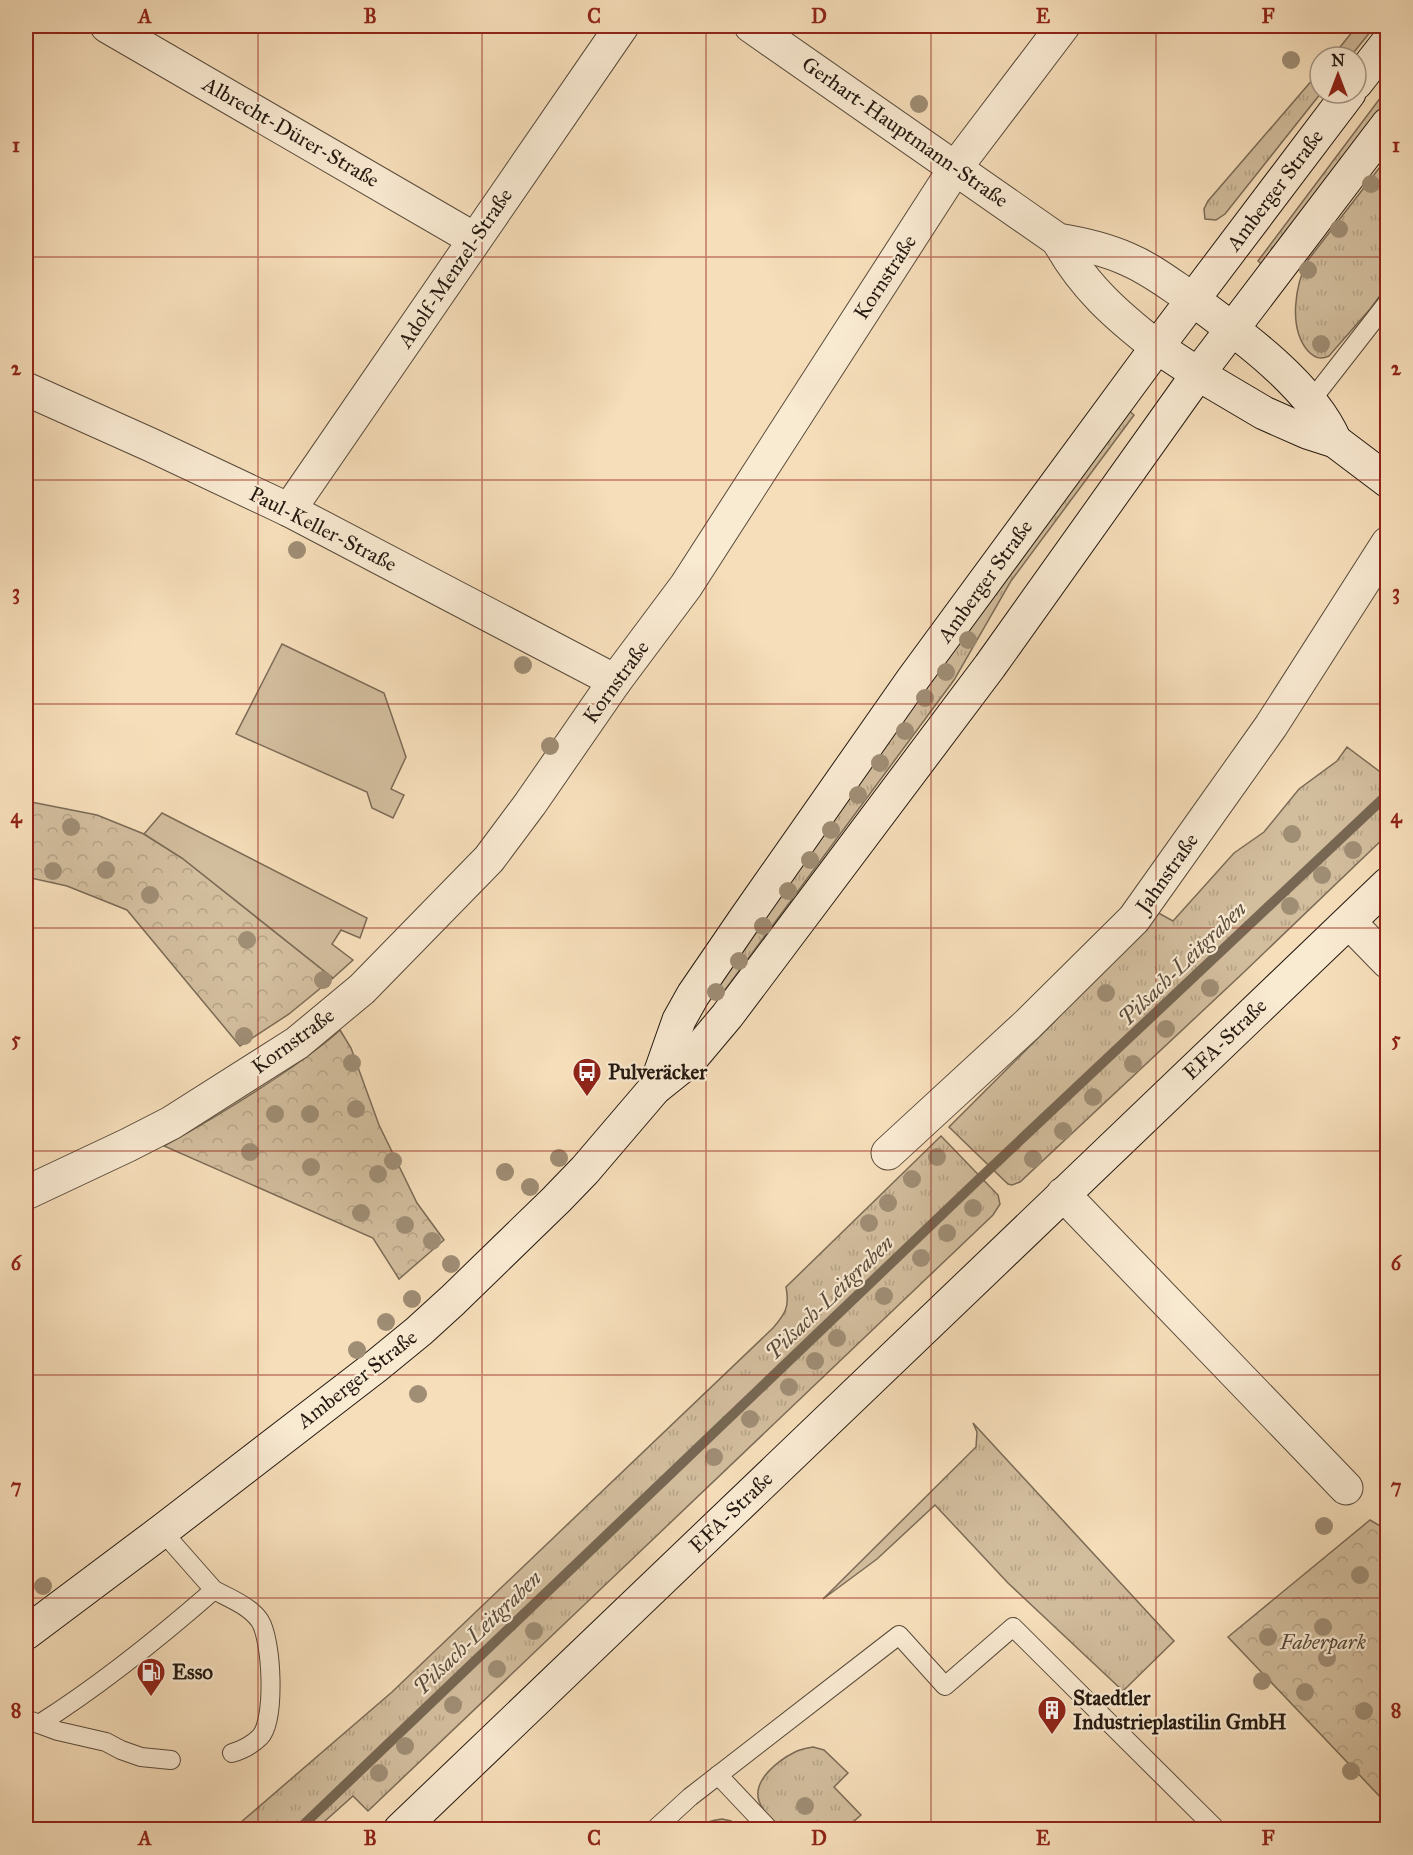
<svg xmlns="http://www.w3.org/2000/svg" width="1413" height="1855" font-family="'IM FELL Great Primer',serif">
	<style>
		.grass { fill: url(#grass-tufts); stroke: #7b6b56; stroke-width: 1.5 }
		.forest { fill: url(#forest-crowns); stroke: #7b6b56; stroke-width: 1.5 }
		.garden { fill: #d2bd9d; stroke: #7b6b56; stroke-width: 1.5 }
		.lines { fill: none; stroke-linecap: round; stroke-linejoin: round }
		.stream { stroke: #776753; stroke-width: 10 }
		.lane-casing { stroke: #584a3a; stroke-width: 20 }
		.street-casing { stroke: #584a3a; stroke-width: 35 }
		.secondary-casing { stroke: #241910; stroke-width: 35 }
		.lane { stroke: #f9ead2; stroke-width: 18 }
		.street { stroke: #f9ead2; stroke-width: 33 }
		.secondary { stroke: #f9ead2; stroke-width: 33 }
		.tree { fill: #9f8d74 }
		.grid { fill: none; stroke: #8f2418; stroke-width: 1.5; stroke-opacity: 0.55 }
		.labels { text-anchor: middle; stroke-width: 4.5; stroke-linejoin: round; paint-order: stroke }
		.street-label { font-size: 21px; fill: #241910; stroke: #f9ead2 }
		.poi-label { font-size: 21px; font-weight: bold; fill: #241910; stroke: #f9ead2; text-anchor: start }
		.park-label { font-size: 21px; font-style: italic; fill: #584a3a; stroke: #f9ead2 }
		.water-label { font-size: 22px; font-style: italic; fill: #5c4d3d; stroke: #f9ead2 }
		.neatline { fill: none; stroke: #8f2418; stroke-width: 2 }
		.grid-label { font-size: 20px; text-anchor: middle; font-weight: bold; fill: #8f2418 }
	</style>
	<defs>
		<pattern id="grass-tufts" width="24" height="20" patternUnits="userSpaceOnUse" patternTransform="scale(1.5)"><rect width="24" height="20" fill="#d2bd9d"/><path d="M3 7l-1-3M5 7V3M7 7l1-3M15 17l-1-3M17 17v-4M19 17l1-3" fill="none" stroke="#b4a286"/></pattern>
		<pattern id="forest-crowns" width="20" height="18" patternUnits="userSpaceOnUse" patternTransform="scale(1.5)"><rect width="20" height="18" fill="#d2bd9d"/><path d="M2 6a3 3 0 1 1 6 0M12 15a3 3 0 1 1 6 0" fill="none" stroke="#b4a286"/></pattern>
	</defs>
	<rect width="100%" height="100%" fill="#f6deba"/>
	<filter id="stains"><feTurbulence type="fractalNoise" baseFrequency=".00333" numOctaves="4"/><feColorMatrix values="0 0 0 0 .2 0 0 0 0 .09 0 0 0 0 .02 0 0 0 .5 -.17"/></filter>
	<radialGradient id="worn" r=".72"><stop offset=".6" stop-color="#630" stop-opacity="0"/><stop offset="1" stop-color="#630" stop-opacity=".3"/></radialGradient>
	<g class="grass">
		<path d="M 1357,26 L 1375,26 L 1350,57 L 1332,57 Z"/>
		<path d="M 1320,71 L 1321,93 L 1225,214 L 1216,220 L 1205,219 L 1204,209 L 1208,201 Z"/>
		<path d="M 1387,89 L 1387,104 L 1265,267 L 1258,261 Z"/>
		<path d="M 1387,158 L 1387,286 L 1371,308 L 1329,356 C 1320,360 1315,358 1308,351 C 1288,328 1295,285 1308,260 Z"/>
		<path d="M 1127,409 L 1134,415 L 1011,581 L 954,680 L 719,998 L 708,992 Z"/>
		<path d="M 1347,747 L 1383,774 L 1387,770 L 1387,835 L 1242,974 L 1020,1182 L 1012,1185 L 1008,1184 L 949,1127 L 1055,1021 L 1153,910 L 1173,921 L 1234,853 L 1264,832 L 1299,789 L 1337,761 Z"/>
		<path d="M 941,1136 L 998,1195 L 1000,1204 L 993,1215 L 368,1811 L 353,1796 L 316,1829 L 233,1829 L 392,1692 L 773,1328 C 785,1314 790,1307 786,1287 Z"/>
		<path d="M 973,1423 L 1174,1641 L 1123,1691 L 1008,1583 L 935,1505 L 877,1559 L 823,1599 L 976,1447 L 977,1432 Z"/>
		<path d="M 813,1747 L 824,1750 L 848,1773 L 834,1787 L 861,1815 L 845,1829 L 783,1829 C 774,1821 763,1813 759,1801 C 752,1780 779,1760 795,1752 C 800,1749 807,1748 813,1747 Z"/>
		<path d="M 722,1819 L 731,1821 L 740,1829 L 695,1829 C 703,1823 711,1820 722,1819 Z"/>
	</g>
	<g class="forest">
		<path d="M 26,801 L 97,815 L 144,834 L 182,858 L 333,978 L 289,1014 L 240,1046 L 127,910 L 67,886 L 26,877 Z"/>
		<path d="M 340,1030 L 351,1048 L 379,1125 L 417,1203 L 444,1240 L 399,1279 L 373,1238 L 164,1146 C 207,1122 248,1097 288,1070 C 306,1057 324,1045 340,1030 Z"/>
		<path d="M 1370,1520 L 1380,1526 L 1387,1524 L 1387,1804 L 1228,1637 Z"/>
	</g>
	<g class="garden">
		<path d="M 282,644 L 384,693 L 406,757 L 391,789 L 404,795 L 393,818 L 372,808 L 367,792 L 236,734 Z"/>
		<path d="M 162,813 L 367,918 L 360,938 L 341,930 L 332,944 L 353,960 L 333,978 L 182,858 L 144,834 Z"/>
	</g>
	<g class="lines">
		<path class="stream" d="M 298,1830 L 978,1180 L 1388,794"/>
		<g class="lane-casing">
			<g id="lane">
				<path d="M 1310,402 L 1388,302"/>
				<path d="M 214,1590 C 229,1598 250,1606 260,1621 C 272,1640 276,1720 260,1737 C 252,1745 242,1750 232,1753"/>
				<path d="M 26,1719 L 39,1724 C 101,1685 159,1638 214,1590 L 162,1531"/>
				<path d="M 39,1724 L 58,1731 L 106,1742 L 121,1750 L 141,1757 L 171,1760"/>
				<path d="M 718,1775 L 770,1830"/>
				<path d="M 654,1830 L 690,1797 L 899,1635 L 945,1686 L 1013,1627 L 1217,1830"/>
			</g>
		</g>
		<g class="street-casing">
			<g id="street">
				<path d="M 107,26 L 474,239"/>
				<path d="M 751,26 L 1058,240 C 1082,244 1105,249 1127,259 C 1151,269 1171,285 1192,299"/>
				<path d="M 1058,240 C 1083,286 1116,315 1157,347"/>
				<path d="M 26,389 L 151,445 L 289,510 L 615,681"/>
				<path d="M 289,510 L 622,26"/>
				<path d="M 1349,922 L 1388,962"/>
				<path d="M 888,1153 L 1028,1024 L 1134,919 L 1271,726 L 1388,543"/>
				<path d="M 26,1193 L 128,1145 L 171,1123 L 297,1043 L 362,989 L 489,859 L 530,804 L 615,681 L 686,586 L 956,167 L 1063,26"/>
				<path d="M 1063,1194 L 1346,1488"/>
			</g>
		</g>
		<g class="secondary-casing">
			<g id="secondary">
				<path d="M 1356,83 L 1388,42"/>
				<path d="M 1192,299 C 1240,334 1312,386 1335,441"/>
				<path d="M 1157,347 L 1198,374 L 1264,413 L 1307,432 L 1335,441 L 1388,481"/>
				<path d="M 655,1088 L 679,1020 L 693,995 L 745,919 L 913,679 L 1157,347 L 1349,93"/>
				<path d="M 26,1633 L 162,1531 L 375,1367 L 419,1331 L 453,1300 L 556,1200 L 585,1170 L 655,1088 L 690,1060 L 727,1016 L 990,666 L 1198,374 L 1388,124"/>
				<path d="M 400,1830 L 1388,884"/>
			</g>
		</g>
		<use href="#lane" class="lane"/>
		<use href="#street" class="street"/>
		<use href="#secondary" class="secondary"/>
	</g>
	<g class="tree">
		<circle cx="1291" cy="60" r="9"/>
		<circle cx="919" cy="104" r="9"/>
		<circle cx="1371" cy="184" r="9"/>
		<circle cx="1339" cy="229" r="9"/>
		<circle cx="1308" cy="270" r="9"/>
		<circle cx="1321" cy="344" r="9"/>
		<circle cx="297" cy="550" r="9"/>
		<circle cx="968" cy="640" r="9"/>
		<circle cx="523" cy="665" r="9"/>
		<circle cx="946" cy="672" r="9"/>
		<circle cx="925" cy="698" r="9"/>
		<circle cx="905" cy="731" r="9"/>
		<circle cx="550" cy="746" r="9"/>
		<circle cx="880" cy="763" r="9"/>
		<circle cx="858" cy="795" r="9"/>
		<circle cx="71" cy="827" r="9"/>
		<circle cx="831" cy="830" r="9"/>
		<circle cx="1292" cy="834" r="9"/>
		<circle cx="1353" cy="850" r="9"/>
		<circle cx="810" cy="860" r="9"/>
		<circle cx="106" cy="870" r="9"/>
		<circle cx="53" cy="871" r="9"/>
		<circle cx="1322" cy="875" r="9"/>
		<circle cx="788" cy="891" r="9"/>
		<circle cx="150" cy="895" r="9"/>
		<circle cx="1290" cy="906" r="9"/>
		<circle cx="763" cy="926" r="9"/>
		<circle cx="247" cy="940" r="9"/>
		<circle cx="739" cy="961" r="9"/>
		<circle cx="323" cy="980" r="9"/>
		<circle cx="1210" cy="988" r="9"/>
		<circle cx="716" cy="992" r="9"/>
		<circle cx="1106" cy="993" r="9"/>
		<circle cx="1166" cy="1029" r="9"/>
		<circle cx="244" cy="1036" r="9"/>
		<circle cx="352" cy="1063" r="9"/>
		<circle cx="1133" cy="1064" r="9"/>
		<circle cx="1093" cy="1097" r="9"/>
		<circle cx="356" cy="1109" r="9"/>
		<circle cx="275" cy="1114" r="9"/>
		<circle cx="310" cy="1114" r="9"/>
		<circle cx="1063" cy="1131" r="9"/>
		<circle cx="250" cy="1152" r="9"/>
		<circle cx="937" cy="1157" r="9"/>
		<circle cx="559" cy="1158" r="9"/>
		<circle cx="1033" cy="1159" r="9"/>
		<circle cx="393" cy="1161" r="9"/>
		<circle cx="311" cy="1167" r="9"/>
		<circle cx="505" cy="1172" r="9"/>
		<circle cx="378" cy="1174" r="9"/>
		<circle cx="912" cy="1179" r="9"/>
		<circle cx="530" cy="1187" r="9"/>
		<circle cx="888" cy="1203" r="9"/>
		<circle cx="973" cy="1208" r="9"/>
		<circle cx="361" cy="1213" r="9"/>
		<circle cx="869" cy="1223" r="9"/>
		<circle cx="405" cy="1225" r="9"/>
		<circle cx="947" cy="1233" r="9"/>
		<circle cx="432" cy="1241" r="9"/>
		<circle cx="921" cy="1258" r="9"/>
		<circle cx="451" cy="1264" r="9"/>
		<circle cx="884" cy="1296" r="9"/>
		<circle cx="412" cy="1299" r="9"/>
		<circle cx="386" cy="1322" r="9"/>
		<circle cx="837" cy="1338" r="9"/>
		<circle cx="357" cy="1350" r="9"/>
		<circle cx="815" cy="1361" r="9"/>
		<circle cx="789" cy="1387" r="9"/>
		<circle cx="418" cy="1394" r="9"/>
		<circle cx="750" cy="1419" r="9"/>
		<circle cx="714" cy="1457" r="9"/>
		<circle cx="1324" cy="1526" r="9"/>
		<circle cx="1360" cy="1575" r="9"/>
		<circle cx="43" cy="1586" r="9"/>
		<circle cx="1323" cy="1627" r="9"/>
		<circle cx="534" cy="1631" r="9"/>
		<circle cx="1268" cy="1637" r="9"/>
		<circle cx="1327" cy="1658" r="9"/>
		<circle cx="497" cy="1669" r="9"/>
		<circle cx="1262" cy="1681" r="9"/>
		<circle cx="1305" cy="1692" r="9"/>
		<circle cx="453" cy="1705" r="9"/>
		<circle cx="1364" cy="1711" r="9"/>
		<circle cx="405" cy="1746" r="9"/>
		<circle cx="1351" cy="1771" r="9"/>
		<circle cx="379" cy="1773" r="9"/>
		<circle cx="805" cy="1806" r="9"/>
	</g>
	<path class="grid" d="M 258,26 L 258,1830M 482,26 L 482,1830M 706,26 L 706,1830M 931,26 L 931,1830M 1156,26 L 1156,1830M 26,257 L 1388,257M 26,480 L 1388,480M 26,704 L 1388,704M 26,928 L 1388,928M 26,1151 L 1388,1151M 26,1375 L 1388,1375M 26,1598 L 1388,1598"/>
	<defs>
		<g id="bus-pin" transform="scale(1.5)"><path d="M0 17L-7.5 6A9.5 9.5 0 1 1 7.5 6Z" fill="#8f2418" stroke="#f9ead2"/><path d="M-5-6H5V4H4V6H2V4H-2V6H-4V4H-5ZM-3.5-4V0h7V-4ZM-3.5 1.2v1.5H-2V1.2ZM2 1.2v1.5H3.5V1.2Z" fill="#fff"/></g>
		<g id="fuel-pin" transform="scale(1.5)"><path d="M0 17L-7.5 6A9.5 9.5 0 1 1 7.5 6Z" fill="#8f2418" stroke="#f9ead2"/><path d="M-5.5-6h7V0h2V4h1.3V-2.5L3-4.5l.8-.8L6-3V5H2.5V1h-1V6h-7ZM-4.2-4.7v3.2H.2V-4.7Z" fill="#fff"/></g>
		<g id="building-pin" transform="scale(1.5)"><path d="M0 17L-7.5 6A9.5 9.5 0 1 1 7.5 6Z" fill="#8f2418" stroke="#f9ead2"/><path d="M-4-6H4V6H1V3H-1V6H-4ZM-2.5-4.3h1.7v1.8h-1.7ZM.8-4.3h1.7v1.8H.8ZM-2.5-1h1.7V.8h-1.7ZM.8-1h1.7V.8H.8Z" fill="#fff"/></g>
	</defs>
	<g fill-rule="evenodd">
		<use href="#bus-pin" x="587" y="1072"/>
		<use href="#fuel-pin" x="151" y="1672"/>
		<use href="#building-pin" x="1052" y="1710"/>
	</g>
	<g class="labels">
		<g class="street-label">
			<text transform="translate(291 132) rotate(30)" y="7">Albrecht-Dürer-Straße</text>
			<text transform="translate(905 132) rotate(35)" y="7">Gerhart-Hauptmann-Straße</text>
			<text transform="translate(1275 190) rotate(-53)" y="7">Amberger Straße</text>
			<text transform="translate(455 268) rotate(-56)" y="7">Adolf-Menzel-Straße</text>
			<text transform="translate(885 277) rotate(-57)" y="7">Kornstraße</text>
			<text transform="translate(323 529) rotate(27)" y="7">Paul-Keller-Straße</text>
			<text transform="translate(985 581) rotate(-54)" y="7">Amberger Straße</text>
			<text transform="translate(616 682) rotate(-54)" y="7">Kornstraße</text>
			<text transform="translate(1167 873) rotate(-55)" y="7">Jahnstraße</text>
			<text transform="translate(1225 1039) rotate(-44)" y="7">EFA-Straße</text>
			<text transform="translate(293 1041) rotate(-36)" y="7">Kornstraße</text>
			<text transform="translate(357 1379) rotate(-38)" y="7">Amberger Straße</text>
			<text transform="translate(731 1512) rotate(-44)" y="7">EFA-Straße</text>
		</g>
		<g class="poi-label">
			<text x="608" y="1079">Pulveräcker</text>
			<text x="172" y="1679">Esso</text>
			<text x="1073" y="1705">Staedtler<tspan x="1073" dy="24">Industrieplastilin GmbH</tspan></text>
		</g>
		<g class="park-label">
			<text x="1323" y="1649">Faberpark</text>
		</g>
		<g class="water-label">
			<text transform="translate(1182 963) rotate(-44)" y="8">Pilsach-Leitgraben</text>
			<text transform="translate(829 1297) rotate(-44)" y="8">Pilsach-Leitgraben</text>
			<text transform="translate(477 1632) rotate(-44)" y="8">Pilsach-Leitgraben</text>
		</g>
	</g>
	<rect width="1413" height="1855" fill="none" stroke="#f6deba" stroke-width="66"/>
	<g transform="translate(1338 75)"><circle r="28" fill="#f9ead2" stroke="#a49684" stroke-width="1.5"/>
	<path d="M0-4.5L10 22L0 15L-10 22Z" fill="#8f2418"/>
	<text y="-9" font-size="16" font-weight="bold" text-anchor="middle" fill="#241910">N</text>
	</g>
	<rect x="33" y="33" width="1347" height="1789" class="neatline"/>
	<g class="grid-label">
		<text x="145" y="23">A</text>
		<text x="370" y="23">B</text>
		<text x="594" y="23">C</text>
		<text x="819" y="23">D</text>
		<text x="1043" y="23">E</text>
		<text x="1268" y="23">F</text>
		<text x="16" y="152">1</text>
		<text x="1396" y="152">1</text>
		<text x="16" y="375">2</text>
		<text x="1396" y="375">2</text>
		<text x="16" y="599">3</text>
		<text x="1396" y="599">3</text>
		<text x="16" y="823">4</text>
		<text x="1396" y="823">4</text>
		<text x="16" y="1046">5</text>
		<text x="1396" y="1046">5</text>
		<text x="16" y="1270">6</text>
		<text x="1396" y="1270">6</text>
		<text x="16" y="1493">7</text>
		<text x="1396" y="1493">7</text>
		<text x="16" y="1717">8</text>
		<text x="1396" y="1717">8</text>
		<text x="145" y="1845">A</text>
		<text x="370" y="1845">B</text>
		<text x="594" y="1845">C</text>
		<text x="819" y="1845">D</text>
		<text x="1043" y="1845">E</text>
		<text x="1268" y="1845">F</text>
	</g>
	<rect width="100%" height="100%" filter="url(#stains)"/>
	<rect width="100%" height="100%" fill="url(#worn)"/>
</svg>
